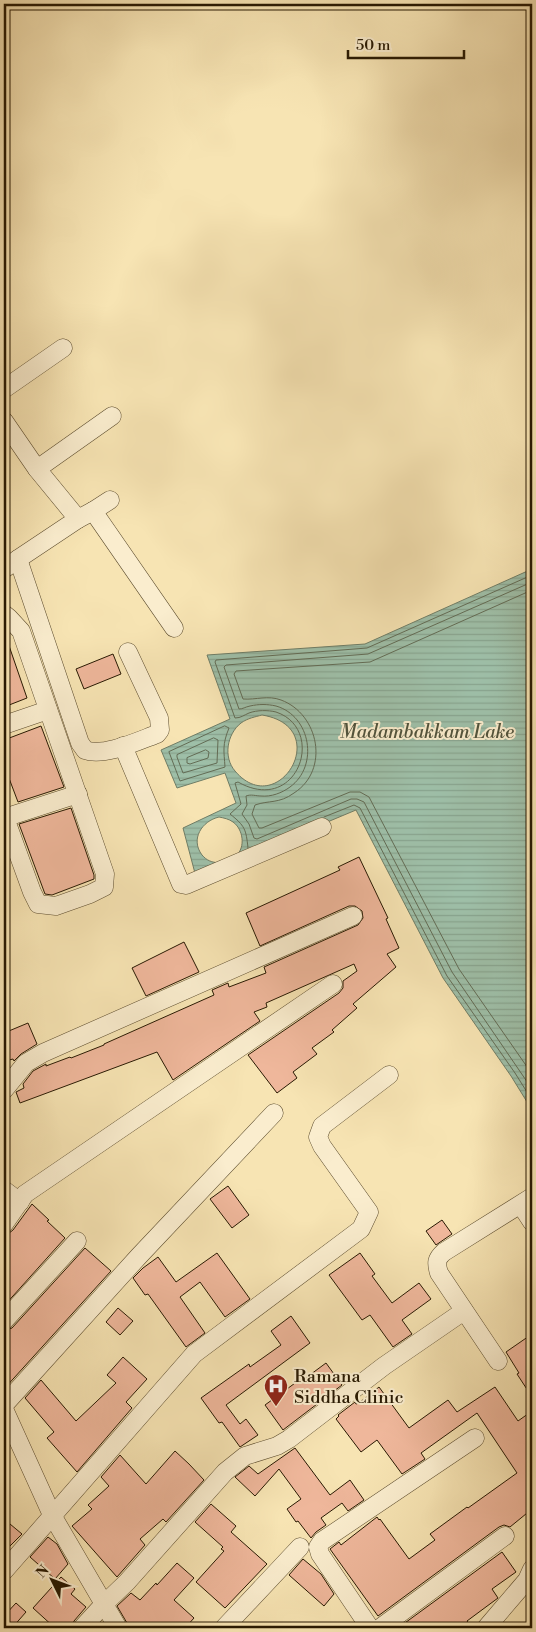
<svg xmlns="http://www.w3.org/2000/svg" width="536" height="1632" font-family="'Libre Bodoni',serif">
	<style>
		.water { fill: url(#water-rules); stroke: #6f7d66; fill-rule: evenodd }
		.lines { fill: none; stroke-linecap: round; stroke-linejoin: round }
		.shore { stroke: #636c55; stroke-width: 1 }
		.building { fill: #efb79b; stroke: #281902 }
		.minor-casing { stroke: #5c4c2e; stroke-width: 19 }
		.minor { stroke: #faedce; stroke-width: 18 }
		.labels { text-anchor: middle; stroke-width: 4; stroke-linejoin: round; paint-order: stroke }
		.poi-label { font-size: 18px; fill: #281902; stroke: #faedce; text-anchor: start }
		.water-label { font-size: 19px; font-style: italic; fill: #51533c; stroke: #faedce }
	</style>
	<defs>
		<pattern id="water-rules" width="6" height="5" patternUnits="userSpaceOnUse" patternTransform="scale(1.25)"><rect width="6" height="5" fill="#9ebfa8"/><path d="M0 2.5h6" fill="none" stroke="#88a48f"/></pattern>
	</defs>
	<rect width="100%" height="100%" fill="#f7e4b3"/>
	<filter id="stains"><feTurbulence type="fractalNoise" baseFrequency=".004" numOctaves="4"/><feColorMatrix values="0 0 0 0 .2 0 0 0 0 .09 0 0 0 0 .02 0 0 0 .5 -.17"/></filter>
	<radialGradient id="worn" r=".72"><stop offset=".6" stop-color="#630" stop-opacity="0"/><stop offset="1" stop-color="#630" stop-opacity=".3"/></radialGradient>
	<path class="water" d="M 532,569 L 532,1110 L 511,1076 L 443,978 L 356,810 L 196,877 L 183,828 L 236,803 L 225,773 L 177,788 L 161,750 L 230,719 L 207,655 L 365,644 ZM 262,715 C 335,727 278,822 235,771 C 223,757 227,734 241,723 C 248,718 255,717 262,715 ZM 219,817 C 224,818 229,819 233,822 C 243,829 246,847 236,856 C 226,864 211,866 202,855 C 190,839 202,821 219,817 Z"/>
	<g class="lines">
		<g class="shore">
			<path d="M 532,582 L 368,654 L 226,665 L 224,667 L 239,709 C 243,709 245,707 250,706 C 259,704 267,704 276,706 C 311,716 319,766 290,787 C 282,793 271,797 261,796 C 256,796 251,794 246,796 L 247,805 L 242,814 L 249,824 L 254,838 L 257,839 L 351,799 L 357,799 L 364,802 L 452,972 L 532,1089"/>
			<path d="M 532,590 L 370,662 L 236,671 L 234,674 L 243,699 C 256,700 268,695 281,700 C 319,714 330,770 294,793 C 279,804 269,800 255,805 L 252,814 L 259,828 L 262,828 L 350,792 L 360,792 L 369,797 L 459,969 L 532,1074"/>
			<path d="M 225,726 L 229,728 C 222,745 224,751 225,767 L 180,781 L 169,752 Z"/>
			<path d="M 214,738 L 218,740 L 217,763 L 183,773 L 177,757 L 177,755 Z"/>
			<path d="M 206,750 L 209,752 L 208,758 L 190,764 L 187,763 L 187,758 Z"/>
			<path d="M 324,817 L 354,805 L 360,808 L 447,976 L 515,1073 L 532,1100"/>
			<path d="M 248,848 C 246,829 245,826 230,814 L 241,804 L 235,783 L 238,782 C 298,816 327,729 276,712 C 268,710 257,710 249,713 C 244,715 241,718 235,718 L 215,662 L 216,660 L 367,648 L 532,575"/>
		</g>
	</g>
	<g class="building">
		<path d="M 4,637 L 6,637 L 27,698 L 4,707 Z"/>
		<path d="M 113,654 L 121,674 L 84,689 L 76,669 Z"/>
		<path d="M 41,726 L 64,787 L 18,802 L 4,765 L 4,740 Z"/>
		<path d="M 71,808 L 94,875 L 94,879 L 52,895 L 45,894 L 19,824 Z"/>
		<path d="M 359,857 L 388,918 L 386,919 L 399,948 L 387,954 L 396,967 L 353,1004 L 357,1008 L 332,1030 L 334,1032 L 312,1048 L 317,1054 L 293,1072 L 297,1078 L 277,1093 L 248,1055 L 339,993 L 343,988 L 343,981 L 357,971 L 354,964 L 266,1003 L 267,1007 L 254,1012 L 260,1021 L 173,1080 L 157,1052 L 20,1103 L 16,1092 L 24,1088 L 23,1084 L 33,1071 L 46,1064 L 46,1066 L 70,1057 L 71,1058 L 104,1045 L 104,1044 L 214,995 L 212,990 L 228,983 L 229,987 L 266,973 L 264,967 L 358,925 L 363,918 L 362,911 L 355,906 L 349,906 L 260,946 L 246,913 L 340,870 L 338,867 Z"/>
		<path d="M 184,942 L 199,972 L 146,996 L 132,968 Z"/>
		<path d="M 28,1023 L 37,1044 L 21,1054 L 14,1061 L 13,1059 L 9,1060 L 4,1048 L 4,1033 Z"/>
		<path d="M 228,1186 L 249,1215 L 232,1228 L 210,1199 Z"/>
		<path d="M 32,1204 L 49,1220 L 47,1221 L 65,1238 L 4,1306 L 4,1237 L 13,1230 Z"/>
		<path d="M 442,1220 L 452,1234 L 436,1245 L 426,1231 Z"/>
		<path d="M 85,1248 L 111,1271 L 4,1389 L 4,1331 L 12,1328 Z"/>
		<path d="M 217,1253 L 250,1299 L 225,1317 L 200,1282 L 180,1297 L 205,1333 L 186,1347 L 148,1294 L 145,1295 L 133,1278 L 143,1268 L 158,1257 L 176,1282 Z"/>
		<path d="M 360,1253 L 375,1274 L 372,1276 L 392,1303 L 419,1283 L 431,1299 L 402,1320 L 412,1334 L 393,1347 L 370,1315 L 362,1320 L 329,1275 Z"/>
		<path d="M 118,1308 L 133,1321 L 120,1335 L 106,1322 Z"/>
		<path d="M 291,1316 L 310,1343 L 226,1405 L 240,1424 L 246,1419 L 258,1435 L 240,1447 L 222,1422 L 219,1423 L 201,1398 L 249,1364 L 250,1367 L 281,1345 L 271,1331 Z"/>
		<path d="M 532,1334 L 532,1397 L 517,1374 L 519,1373 L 506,1352 Z"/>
		<path d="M 123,1357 L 147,1379 L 126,1402 L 132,1408 L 77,1472 L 47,1438 L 54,1432 L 25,1398 L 41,1380 L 76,1421 L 116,1383 L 107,1375 Z"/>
		<path d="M 326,1363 L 342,1385 L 283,1430 L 265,1405 L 302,1378 L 303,1380 Z"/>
		<path d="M 379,1387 L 409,1428 L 448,1400 L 457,1412 L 495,1387 L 518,1421 L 532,1411 L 532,1509 L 510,1527 L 504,1525 L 499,1527 L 378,1616 L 330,1549 L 339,1542 L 341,1545 L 377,1517 L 379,1520 L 380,1519 L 409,1559 L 435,1540 L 430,1534 L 467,1507 L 468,1508 L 517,1473 L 477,1413 L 421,1453 L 425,1459 L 402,1474 L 377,1440 L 361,1452 L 336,1419 L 339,1416 L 338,1415 L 355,1402 L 356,1404 L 359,1403 Z"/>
		<path d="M 295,1448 L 330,1495 L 350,1480 L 364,1500 L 348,1511 L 342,1503 L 321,1518 L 326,1525 L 316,1532 L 311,1538 L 298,1521 L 296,1522 L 287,1509 L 301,1499 L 279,1469 L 255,1496 L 235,1477 L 249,1466 L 258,1474 Z"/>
		<path d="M 175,1451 L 189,1464 L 204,1480 L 166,1522 L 163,1519 L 140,1539 L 145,1545 L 117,1577 L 72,1526 L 92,1509 L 88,1505 L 109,1486 L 101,1477 L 120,1455 L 146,1484 Z"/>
		<path d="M 211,1504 L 236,1526 L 231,1532 L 267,1564 L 225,1608 L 196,1582 L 224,1551 L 221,1549 L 223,1547 L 195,1522 Z"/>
		<path d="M 4,1519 L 22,1534 L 4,1552 Z"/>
		<path d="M 48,1537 L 57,1544 L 68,1564 L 55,1579 L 30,1557 Z"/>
		<path d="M 502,1552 L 516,1572 L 492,1589 L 498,1598 L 467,1621 L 472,1628 L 398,1628 Z"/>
		<path d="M 303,1559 L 321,1574 L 334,1594 L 324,1606 L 289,1575 Z"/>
		<path d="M 177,1563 L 194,1578 L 174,1600 L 194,1618 L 185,1628 L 129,1628 L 127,1623 L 117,1606 L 131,1593 L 140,1600 L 156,1583 L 157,1585 Z"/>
		<path d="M 61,1577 L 75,1589 L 71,1594 L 86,1607 L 74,1621 L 72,1628 L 55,1628 L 33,1608 Z"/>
		<path d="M 16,1603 L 26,1612 L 12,1628 L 4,1628 L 4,1616 Z"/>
	</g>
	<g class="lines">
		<g class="minor-casing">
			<g id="minor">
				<path d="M 4,389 L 63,348"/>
				<path d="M 4,421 L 37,469 L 78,519 L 18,559"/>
				<path d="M 37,469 L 112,416"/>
				<path d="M 93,511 L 110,500"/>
				<path d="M 78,519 L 93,511 L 174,628"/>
				<path d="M 4,569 L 18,559 L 80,743 L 85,750 C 104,757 138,741 157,734 L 160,730 L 159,718 L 128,652"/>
				<path d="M 4,614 L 9,618 L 21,631 L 105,874 L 104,887 L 90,894 L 56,906 L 38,904 L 32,892 L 4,815"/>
				<path d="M 4,725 L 48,710"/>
				<path d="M 123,746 L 181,884 L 186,885 L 200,879 L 322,827"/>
				<path d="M 4,818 L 78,794"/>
				<path d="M 4,1090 L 26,1063 L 43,1053 L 353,916"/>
				<path d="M 4,1190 L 20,1202"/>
				<path d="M 521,1205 L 532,1222"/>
				<path d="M 4,1224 L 25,1194 L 333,984"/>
				<path d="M 4,1321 L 77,1241"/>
				<path d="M 498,1361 L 439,1273 C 436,1263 436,1259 444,1252 L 532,1197"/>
				<path d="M 4,1405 L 139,1256 L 274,1113"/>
				<path d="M 4,1409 L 52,1515 L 118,1628"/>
				<path d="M 4,1571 L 194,1354 L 361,1229 L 369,1212 L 322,1146 L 318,1137 L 322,1126 L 389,1075"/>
				<path d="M 82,1628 L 104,1604 L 127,1582 L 225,1472 L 245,1456 L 277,1446 L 289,1439 L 384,1366 L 464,1311"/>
				<path d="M 224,1628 L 300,1547"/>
				<path d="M 370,1628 L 320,1554 L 318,1547 L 322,1541 L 475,1438"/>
				<path d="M 380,1628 L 505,1536"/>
				<path d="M 486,1628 L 527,1580 L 532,1569"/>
			</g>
		</g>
		<use href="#minor" class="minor"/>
	</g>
	<defs>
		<g id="hospital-pin" transform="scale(1.25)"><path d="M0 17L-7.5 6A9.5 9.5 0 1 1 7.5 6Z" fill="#8f2418" stroke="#faedce"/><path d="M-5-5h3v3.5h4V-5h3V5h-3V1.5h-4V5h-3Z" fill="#fff"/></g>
	</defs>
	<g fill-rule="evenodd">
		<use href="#hospital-pin" x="276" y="1386"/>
	</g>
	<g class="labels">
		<g class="poi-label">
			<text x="294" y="1382">Ramana<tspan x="294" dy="21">Siddha Clinic</tspan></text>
		</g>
		<g class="water-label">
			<text x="427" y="738">Madambakkam Lake</text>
		</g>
	</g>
	<rect width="536" height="1632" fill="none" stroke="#f7e4b3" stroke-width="20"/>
	<rect x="5" y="5" width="526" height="1622" fill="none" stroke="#281902" stroke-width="2.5"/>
	<rect x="10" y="10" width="516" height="1612" fill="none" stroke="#281902"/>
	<g transform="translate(52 1580) rotate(312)" stroke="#faedce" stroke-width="4" paint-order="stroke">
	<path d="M0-4L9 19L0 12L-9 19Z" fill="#281902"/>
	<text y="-8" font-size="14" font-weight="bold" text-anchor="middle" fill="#281902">N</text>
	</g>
	<path d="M348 50v8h116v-8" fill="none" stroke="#281902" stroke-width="2.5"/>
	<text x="356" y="50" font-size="15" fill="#281902" stroke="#faedce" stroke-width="4" paint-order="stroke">50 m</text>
	<rect width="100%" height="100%" filter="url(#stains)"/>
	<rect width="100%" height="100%" fill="url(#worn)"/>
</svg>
